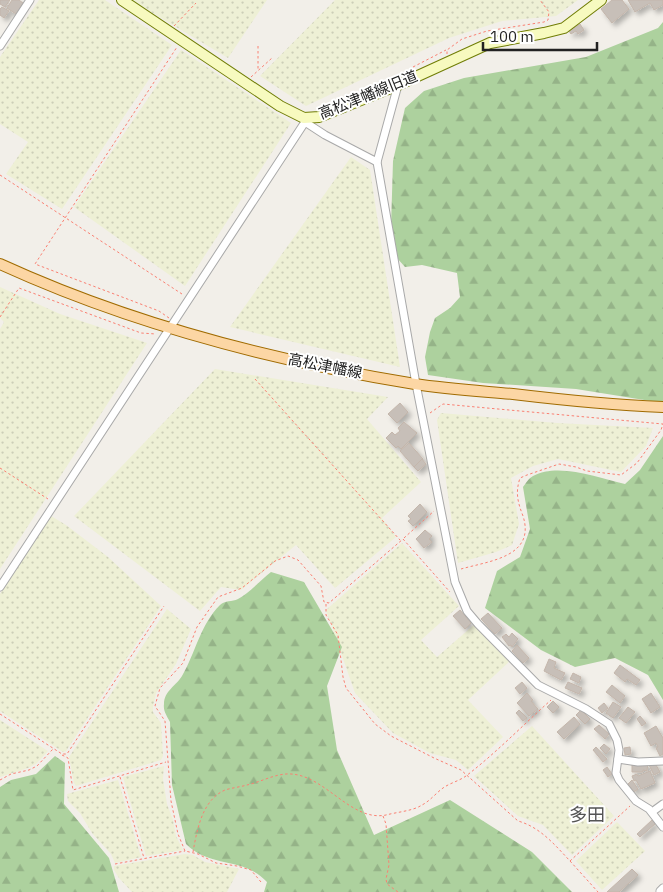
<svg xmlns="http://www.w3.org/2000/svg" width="663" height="892" font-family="'IBM Plex Sans','Noto Sans JP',sans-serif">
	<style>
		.farmland { fill: url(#farmland-dots) }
		.forest { fill: url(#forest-firs) }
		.building { fill: #c7bfb8; stroke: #c4b6ab; filter: url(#shadow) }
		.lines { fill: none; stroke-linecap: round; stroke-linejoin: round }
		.street-casing { stroke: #a9a9a9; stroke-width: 9 }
		.secondary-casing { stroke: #707d05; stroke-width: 12 }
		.primary-casing { stroke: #a06b00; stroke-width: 12 }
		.path { stroke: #fa8072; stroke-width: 1; stroke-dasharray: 2.5 2.5; stroke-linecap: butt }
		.street { stroke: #fff; stroke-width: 7 }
		.secondary { stroke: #f7fabf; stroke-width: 10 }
		.primary { stroke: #fcd6a4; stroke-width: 10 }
		.labels { text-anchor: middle; stroke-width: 4; stroke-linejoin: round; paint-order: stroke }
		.street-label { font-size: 15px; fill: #222; stroke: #fff }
		.quarter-label { font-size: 18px; fill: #555; stroke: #fff }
	</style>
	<defs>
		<pattern id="farmland-dots" width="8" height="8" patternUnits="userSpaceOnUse" patternTransform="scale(1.25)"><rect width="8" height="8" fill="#eef0d5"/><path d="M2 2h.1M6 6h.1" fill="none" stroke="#ccceb7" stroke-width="1.8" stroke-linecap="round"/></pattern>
		<pattern id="forest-firs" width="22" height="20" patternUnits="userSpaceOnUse" patternTransform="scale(1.25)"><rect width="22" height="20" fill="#add19e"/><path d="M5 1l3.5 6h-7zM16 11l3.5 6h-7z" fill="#95b388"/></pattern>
		<filter id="shadow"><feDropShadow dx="3.5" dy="3.5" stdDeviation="2.5" flood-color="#0004"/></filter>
	</defs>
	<rect width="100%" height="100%" fill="#f2efe9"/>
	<g class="farmland">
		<path d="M 39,0 L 105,0 L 172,45 L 62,209 L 6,174 L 28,142 L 0,124 L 0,57 Z"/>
		<path d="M 131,0 L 267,0 L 228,58 Z"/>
		<path d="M 335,0 L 578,0 L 556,16 L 502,21 L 449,38 L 306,106 L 260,76 Z"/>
		<path d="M 181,50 L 291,123 L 185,286 L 74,207 Z"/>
		<path d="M 351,157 L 370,170 L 400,367 L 230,327 Z"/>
		<path d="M 0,287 L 60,314 L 147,343 L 0,569 L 0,329 L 4,322 L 0,318 Z"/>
		<path d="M 215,369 L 388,397 L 367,419 L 421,482 L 382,518 L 396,537 L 335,588 L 296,545 L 241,590 L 221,587 L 200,611 L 74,516 Z"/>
		<path d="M 441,413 L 557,423 L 653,428 L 646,446 L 621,472 L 558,459 L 533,466 L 511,478 L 519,524 L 512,545 L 496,552 L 458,563 L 437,420 Z"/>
		<path d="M 51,516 L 66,525 L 108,557 L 161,606 L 66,751 L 63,752 L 0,711 L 0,594 Z"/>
		<path d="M 402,543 L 459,606 L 421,640 L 437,657 L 475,624 L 510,661 L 468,700 L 503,737 L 468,770 L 456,760 L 430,753 L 393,733 L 355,693 L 326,610 Z"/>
		<path d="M 167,609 L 191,629 L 176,664 L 156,693 L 153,707 L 153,712 L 161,723 L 163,756 L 161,760 L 76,786 L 74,783 L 69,757 Z"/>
		<path d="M 0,720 L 48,751 L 37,763 L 28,768 L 0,777 Z"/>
		<path d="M 532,726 L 614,816 L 572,855 L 543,825 L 518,816 L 474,776 Z"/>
		<path d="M 164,766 L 163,779 L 167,804 L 173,820 L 176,836 L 183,850 L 146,856 L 123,777 Z"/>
		<path d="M 118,780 L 141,857 L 115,863 L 111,854 L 92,833 L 80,813 L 68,801 L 67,794 Z"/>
		<path d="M 617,822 L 645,851 L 602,890 L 576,861 Z"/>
		<path d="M 185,854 L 193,855 L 205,862 L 239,869 L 227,892 L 132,892 L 119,878 L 114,870 L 114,866 Z"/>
	</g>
	<g class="forest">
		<path d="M 663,22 L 663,403 L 576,389 L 483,383 L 428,375 L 425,357 L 430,332 L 435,318 L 450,308 L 460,297 L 457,273 L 422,265 L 405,267 L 397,258 L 391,227 L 393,161 L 405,108 L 424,91 L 464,78 L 586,57 L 658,28 Z"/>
		<path d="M 663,436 L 663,700 L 648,675 L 615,658 L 575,667 L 541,650 L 485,608 L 497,571 L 520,557 L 530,529 L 523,487 C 526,483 529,478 533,476 C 558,462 600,478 625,484 L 640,470 Z"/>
		<path d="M 271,572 L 304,582 L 342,647 L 327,686 L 337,750 L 374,835 L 450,800 L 532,852 L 572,892 L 264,892 L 267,882 C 243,856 211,869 186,844 L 172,785 L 170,722 C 167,716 163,711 164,704 C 164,691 176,686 182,676 C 196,652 200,625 220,605 C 225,600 232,602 238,599 C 248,594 261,580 271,572 Z"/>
		<path d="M 55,756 L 65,763 L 64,804 L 109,858 L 119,892 L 0,892 L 0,787 L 11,780 L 36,774 Z"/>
	</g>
	<g class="building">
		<path d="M 0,0 L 10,0 L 5,7 L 0,4 Z"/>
		<path d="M 12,0 L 19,0 L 23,3 L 16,14 L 7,8 Z"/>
		<path d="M 612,0 L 622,0 L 629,9 L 612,23 L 601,9 Z"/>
		<path d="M 628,0 L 663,0 L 663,5 L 654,10 L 650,3 L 635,12 Z"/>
		<path d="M 2,7 L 9,11 L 4,18 L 0,15 L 0,9 Z"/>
		<path d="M 580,24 L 584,30 L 578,34 L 576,31 L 571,34 L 569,31 Z"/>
		<path d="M 400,403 L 408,412 L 397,423 L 388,414 Z"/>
		<path d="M 404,422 L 417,433 L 401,449 L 398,446 L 396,448 L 386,438 L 392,432 L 395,435 L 400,431 L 398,428 Z"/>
		<path d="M 409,443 L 423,459 L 414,467 L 400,451 Z"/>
		<path d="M 422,459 L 426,464 L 418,471 L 414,467 Z"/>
		<path d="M 420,504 L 427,512 L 413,526 L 408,521 L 411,519 L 408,516 Z"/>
		<path d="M 425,530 L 432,536 L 429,539 L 432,542 L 424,548 L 416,539 Z"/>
		<path d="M 460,610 L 471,623 L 465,629 L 453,616 Z"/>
		<path d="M 488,613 L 502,628 L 495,634 L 481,619 Z"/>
		<path d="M 512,633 L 518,639 L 512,647 L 511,645 L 509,646 L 502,637 L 506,634 L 509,637 Z"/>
		<path d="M 517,645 L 529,658 L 523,663 L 512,651 Z"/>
		<path d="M 549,659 L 556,662 L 554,668 L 565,673 L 561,680 L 544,671 Z"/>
		<path d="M 620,665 L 640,680 L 636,685 L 627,679 L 625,682 L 614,673 Z"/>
		<path d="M 573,673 L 581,677 L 579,683 L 570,679 Z"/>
		<path d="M 522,682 L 527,688 L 520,694 L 515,688 Z"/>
		<path d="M 568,682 L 582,688 L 579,694 L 565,688 Z"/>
		<path d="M 612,685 L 625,696 L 620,703 L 606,692 Z"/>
		<path d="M 527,693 L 533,700 L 531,701 L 538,709 L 529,716 L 517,703 Z"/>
		<path d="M 651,693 L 660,707 L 651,713 L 642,699 Z"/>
		<path d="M 553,701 L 559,707 L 553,713 L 547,707 Z"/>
		<path d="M 613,702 L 621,707 L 613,718 L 606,713 Z"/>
		<path d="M 604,703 L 608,708 L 602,713 L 598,708 Z"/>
		<path d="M 628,707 L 635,712 L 626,723 L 619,718 Z"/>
		<path d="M 519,710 L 527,718 L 523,721 L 516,713 Z"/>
		<path d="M 581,710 L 590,719 L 585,724 L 576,715 Z"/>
		<path d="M 640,716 L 646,723 L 642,726 L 637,719 Z"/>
		<path d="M 574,717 L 580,724 L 564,739 L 557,732 Z"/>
		<path d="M 599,725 L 609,734 L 605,739 L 594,729 Z"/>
		<path d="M 656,726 L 663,738 L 663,754 L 660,756 L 656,748 L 658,747 L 656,743 L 651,746 L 644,733 Z"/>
		<path d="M 604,744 L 610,749 L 606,754 L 600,748 Z"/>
		<path d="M 596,747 L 607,759 L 603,762 L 593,750 Z"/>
		<path d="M 630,747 L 631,754 L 625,755 L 624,748 Z"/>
		<path d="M 642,763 L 648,763 L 647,771 L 643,770 L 643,772 L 632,772 L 632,765 L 642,765 Z"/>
		<path d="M 655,763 L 660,772 L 654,775 L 649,765 Z"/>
		<path d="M 607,767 L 612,774 L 608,777 L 603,770 Z"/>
		<path d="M 650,771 L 655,783 L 641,789 L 636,780 L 634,781 L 632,776 L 637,774 L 638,776 Z"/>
		<path d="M 632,780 L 638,789 L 634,792 L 628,784 Z"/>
		<path d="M 652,820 L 655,824 L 640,837 L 637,834 Z"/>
		<path d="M 632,869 L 638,875 L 619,892 L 607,892 Z"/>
	</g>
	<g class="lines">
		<g class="street-casing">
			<g id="street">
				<path d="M 0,46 L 30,0"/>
				<path d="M 398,85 L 377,162 L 416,384 L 455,582 L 467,611 L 478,624 L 538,685 L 586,709 L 609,724 L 617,740 L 619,750 L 616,773 L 619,780 L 636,801 L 649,809 L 663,827"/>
				<path d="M 304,119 L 305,122 L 325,135 L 377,162"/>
				<path d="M 0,587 L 305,122"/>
				<path d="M 618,759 L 638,762 L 663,761"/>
				<path d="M 652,812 L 663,804"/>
				<path d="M 660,891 L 663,888"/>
			</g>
		</g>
		<g class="secondary-casing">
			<path id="secondary" d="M 122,0 L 280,106 L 304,118 L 319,117 L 398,85 L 490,43 L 544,33 L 564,28 L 601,0"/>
		</g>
		<g class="primary-casing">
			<path id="primary" d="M 0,264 C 131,324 273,361 415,384 C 447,389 480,391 513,394 C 563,400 613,405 663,407"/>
		</g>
		<g class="path">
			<path d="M 174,26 L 196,3"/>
			<path d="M 258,46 L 258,70"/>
			<path d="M 447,54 L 447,50 L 462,39 L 487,31 L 544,22 L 548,20 L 549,12 L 540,0"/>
			<path d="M 413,67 L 446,50"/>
			<path d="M 251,77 L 272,58"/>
			<path d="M 0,175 L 182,294"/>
			<path d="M 0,317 L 19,288 L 141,333 L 156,334"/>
			<path d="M 169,318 L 159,311 L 35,264 L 177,47"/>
			<path d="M 255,379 L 400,540"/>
			<path d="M 430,413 L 443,404 L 663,424 L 661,430 L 637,463 L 621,475 L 587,471 L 576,467 L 559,464 L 527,475 L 520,478 C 515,493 518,503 523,516 C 536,557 489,561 461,569"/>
			<path d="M 0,468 L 48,499"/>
			<path d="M 404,538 L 434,511"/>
			<path d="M 326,604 L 326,615 L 338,635 L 343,677 L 346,688 L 375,724 L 391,736 L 434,758 L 461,770 L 518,821 C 540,827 555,845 570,861 L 630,806"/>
			<path d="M 0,714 L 62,754 L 67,754 L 164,606"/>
			<path d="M 62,755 L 68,758 L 73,790 L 166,762"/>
			<path d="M 120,777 L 144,858"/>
			<path d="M 0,780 L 11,774 L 29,770 L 37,766 L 53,749"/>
			<path d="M 383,816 L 386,824 L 389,865 L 386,879 L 387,884 L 398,892"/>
			<path d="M 193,852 C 197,830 202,800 225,790 C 231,788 240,787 247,785 C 261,782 276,773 291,774 C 326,776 351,822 386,815 C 397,812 413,811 422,805 C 430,801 436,793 443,788 C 450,783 459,781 466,776 C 496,753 523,725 551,700"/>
			<path d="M 570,861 L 598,892"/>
			<path d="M 115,864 L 185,851"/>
			<path d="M 261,882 L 251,870 L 237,866 L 216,863 L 198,854 L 185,851 L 178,834 L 171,801 L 165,721 L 155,706 L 160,688 L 183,663 L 197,627 L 218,597 L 242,588 L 275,561 L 288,556 L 298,560 L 321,586 L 324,602 L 329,603 L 403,539 L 450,592"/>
		</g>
		<use href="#street" class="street"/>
		<use href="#secondary" class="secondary"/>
		<use href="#primary" class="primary"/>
	</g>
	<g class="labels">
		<g class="street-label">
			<text transform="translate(368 95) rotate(-22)" y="5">高松津幡線旧道</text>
			<text transform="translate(325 366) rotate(11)" y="5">高松津幡線</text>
		</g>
		<g class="quarter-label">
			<text x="587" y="821">多田</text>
		</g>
	</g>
	<path d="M483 42v8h114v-8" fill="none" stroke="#222222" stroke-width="2.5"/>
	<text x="490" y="42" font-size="15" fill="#222222" stroke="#ffffff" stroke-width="4" paint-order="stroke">100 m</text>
</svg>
